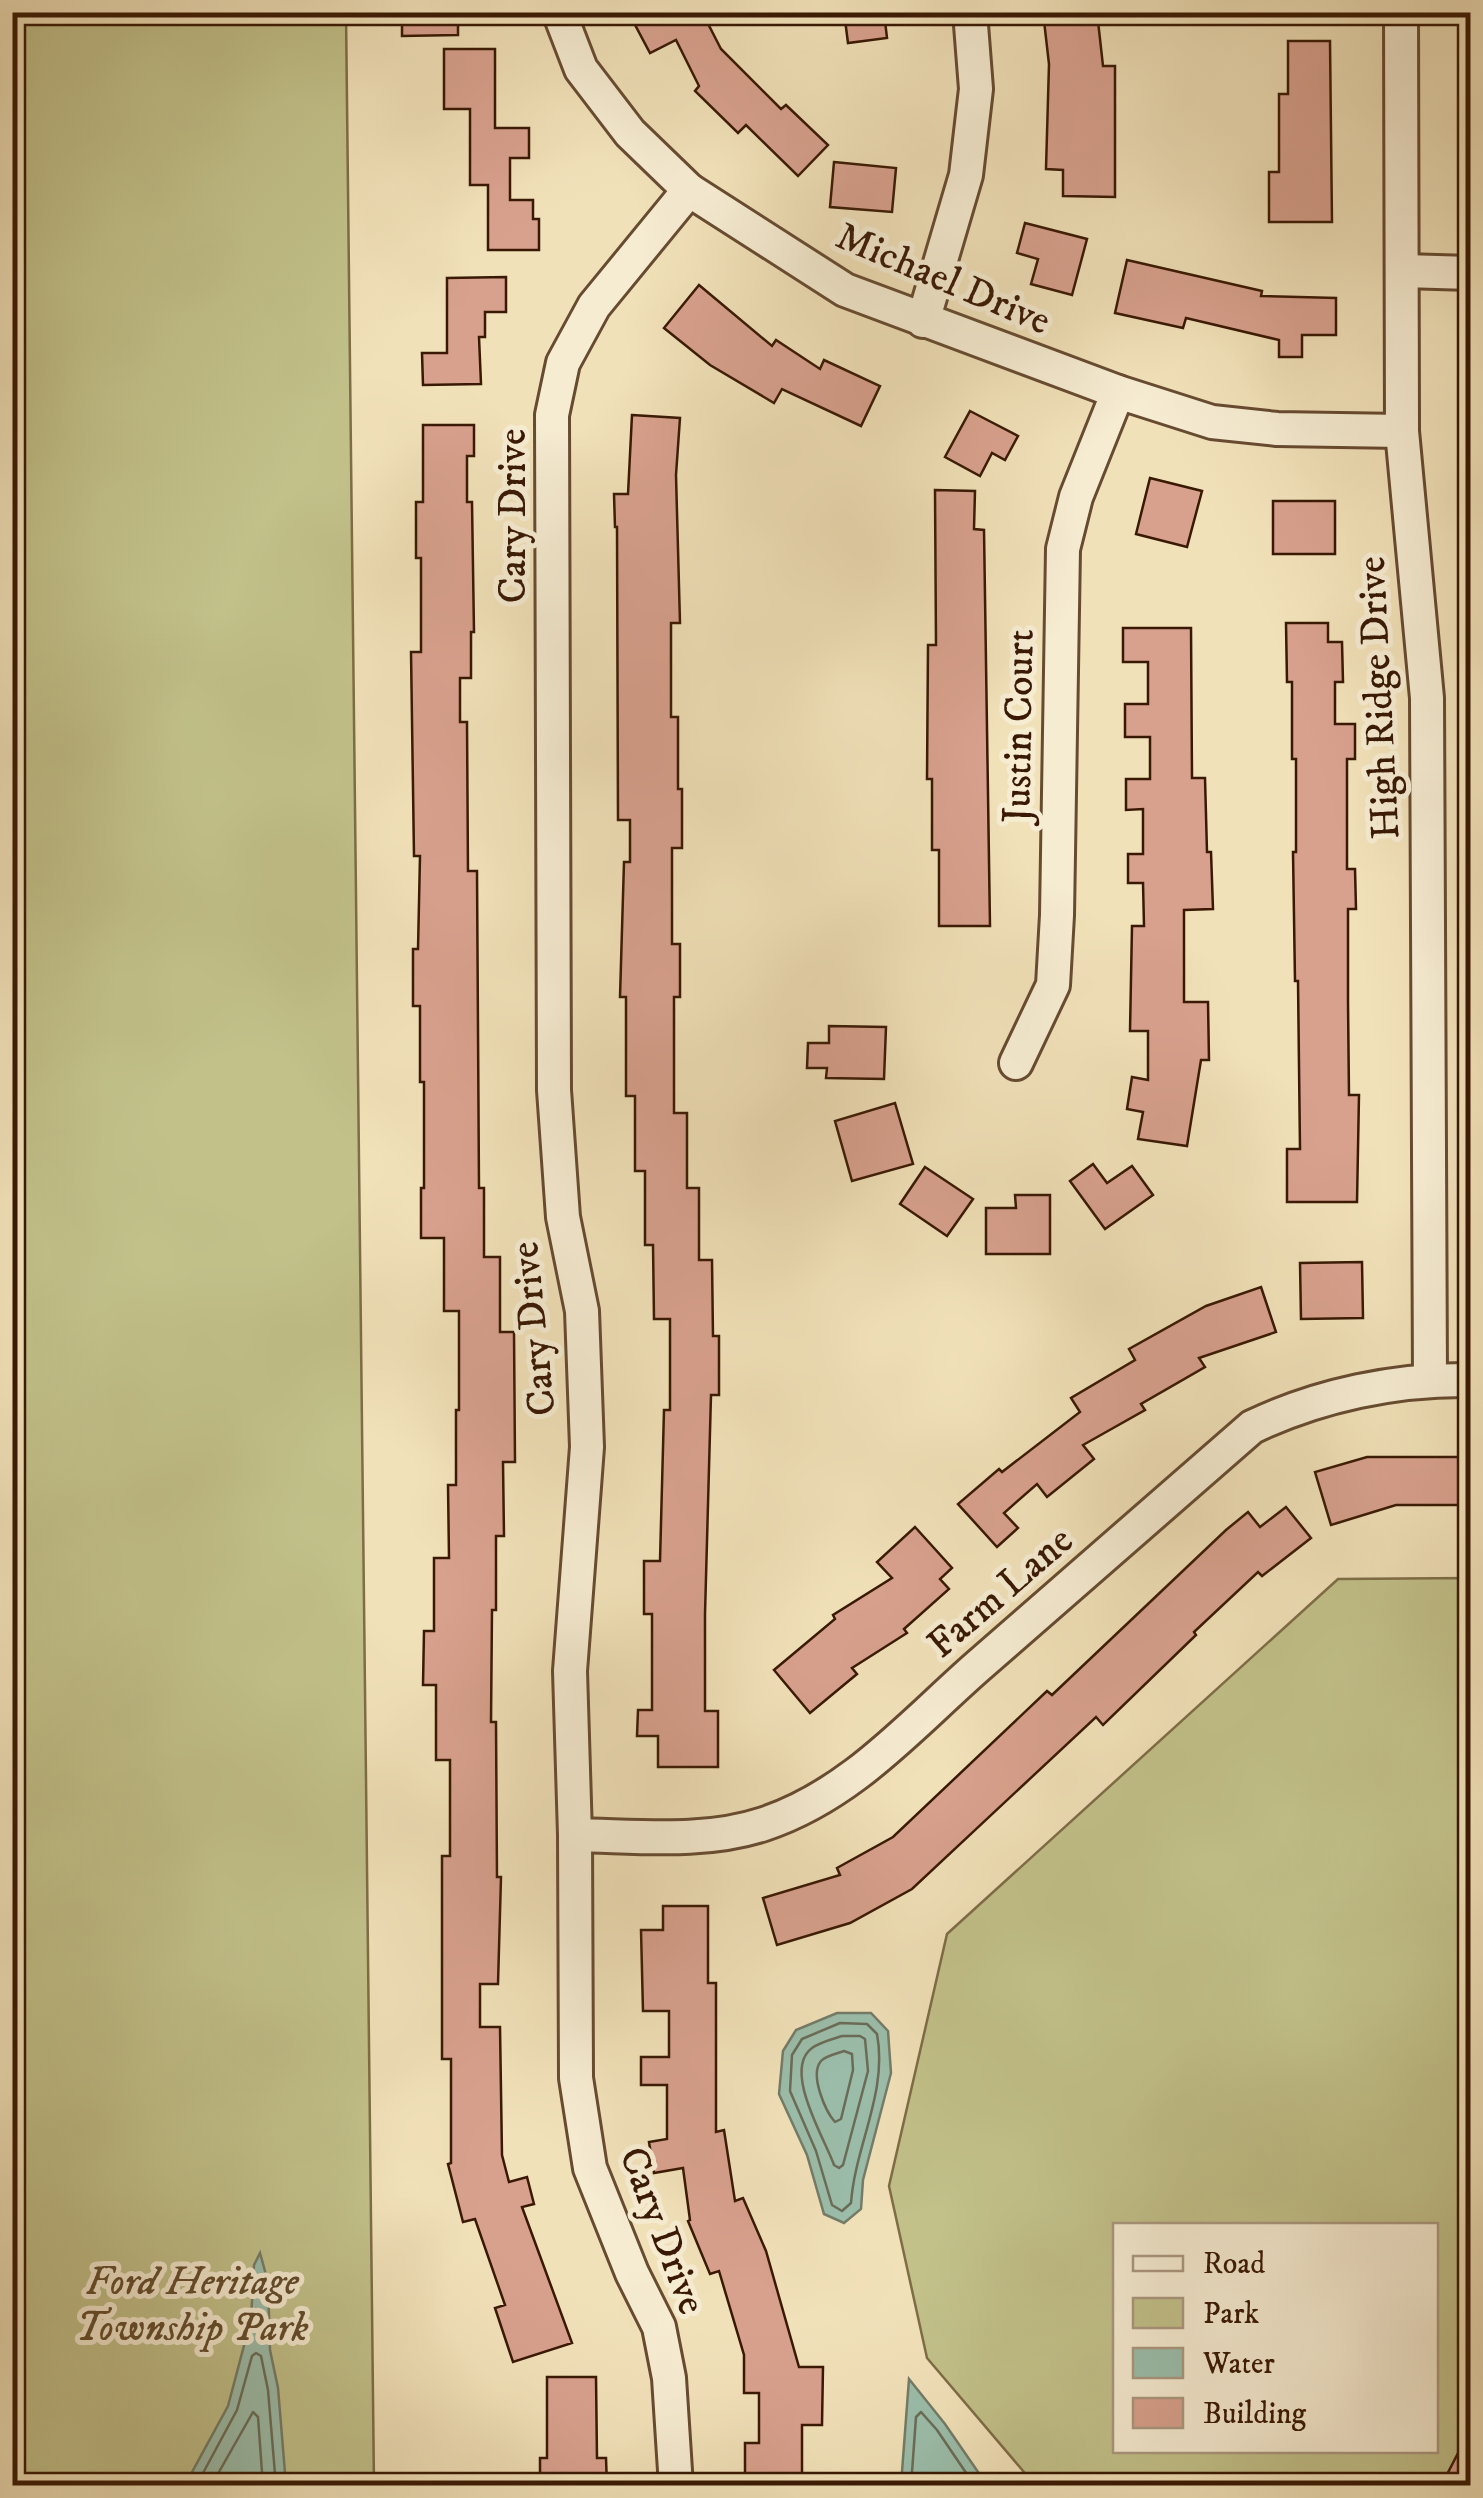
<svg xmlns="http://www.w3.org/2000/svg" width="1483" height="2498" font-family="'IM FELL DW Pica',serif">
	<style>
		.green { fill: #c2c18a; stroke: #7e6d47; stroke-width: 2.5; fill-rule: evenodd }
		.water { fill: #9bbeab; stroke: #747c68; stroke-width: 2.5 }
		.lines { fill: none; stroke-linecap: round; stroke-linejoin: round }
		.shore { stroke: #6a6c58; stroke-width: 2.5 }
		.building { fill: #d8a18e; stroke: #391904; stroke-width: 2.5 }
		.minor-casing { stroke: #674b31; stroke-width: 38 }
		.minor { stroke: #f6ecd2; stroke-width: 32 }
		.labels { text-anchor: middle; stroke-width: 10; stroke-linejoin: round; paint-order: stroke }
		.street-label { font-size: 40px; fill: #391904; stroke: #f6ecd2 }
		.park-label { font-size: 40px; font-style: italic; fill: #624b2c; stroke: #f6ecd2 }
	</style>
	<rect width="100%" height="100%" fill="#f1e1b9"/>
	<filter id="stains"><feTurbulence type="fractalNoise" baseFrequency=".002" numOctaves="4"/><feColorMatrix values="0 0 0 0 .2 0 0 0 0 .09 0 0 0 0 .02 0 0 0 .5 -.17"/></filter>
	<radialGradient id="worn" r=".72"><stop offset=".6" stop-color="#630" stop-opacity="0"/><stop offset="1" stop-color="#630" stop-opacity=".3"/></radialGradient>
	<g class="green">
		<path d="M 12,13 L 346,13 L 374,2485 L 13,2485 Z"/>
		<path d="M 1470,1578 L 1470,2485 L 1035,2485 L 927,2358 L 889,2186 L 947,1934 L 1338,1579 ZM 1116,2226 L 1436,2226 L 1436,2450 L 1116,2450 Z"/>
	</g>
	<g class="water">
		<path d="M 837,2013 L 871,2013 L 888,2031 L 891,2073 L 863,2180 L 861,2209 L 844,2223 L 824,2214 L 807,2155 L 779,2094 L 783,2051 L 796,2030 Z"/>
		<path d="M 260,2253 L 268,2282 L 270,2350 L 278,2388 L 286,2485 L 185,2485 L 228,2406 L 251,2319 L 254,2265 Z"/>
		<path d="M 909,2379 L 945,2424 L 987,2485 L 901,2485 Z"/>
	</g>
	<g class="lines">
		<g class="shore">
			<path d="M 840,2023 L 867,2024 L 877,2034 C 888,2092 855,2146 851,2203 L 842,2211 L 832,2205 L 816,2151 L 790,2091 L 792,2055 L 802,2039 Z"/>
			<path d="M 842,2036 L 860,2036 L 865,2039 L 868,2071 L 843,2165 L 839,2168 L 834,2165 C 825,2139 782,2070 812,2048 C 820,2042 833,2039 842,2036 Z"/>
			<path d="M 844,2051 L 852,2054 L 853,2070 L 841,2119 L 835,2122 C 826,2112 809,2075 821,2061 C 825,2056 839,2053 844,2051 Z"/>
			<path d="M 196,2486 L 237,2410 L 252,2356 L 256,2353 L 261,2356 L 268,2390 L 276,2486"/>
			<path d="M 211,2486 L 253,2412 L 258,2417 L 263,2486"/>
			<path d="M 911,2486 L 916,2417 L 921,2412 L 937,2430 L 975,2486"/>
		</g>
	</g>
	<g class="building">
		<path d="M 402,12 L 458,12 L 458,35 L 402,36 Z"/>
		<path d="M 651,12 L 702,12 L 721,49 L 781,109 L 786,105 L 828,145 L 798,176 L 746,125 L 738,133 L 695,91 L 699,86 L 676,40 L 650,53 L 633,21 Z"/>
		<path d="M 844,12 L 884,12 L 887,38 L 848,43 Z"/>
		<path d="M 1043,12 L 1097,12 L 1103,66 L 1115,66 L 1115,197 L 1063,196 L 1063,170 L 1046,169 L 1049,64 Z"/>
		<path d="M 1288,41 L 1330,41 L 1332,222 L 1269,222 L 1269,172 L 1279,172 L 1279,94 L 1288,94 Z"/>
		<path d="M 444,49 L 495,49 L 495,128 L 529,128 L 529,158 L 510,158 L 510,200 L 533,200 L 533,219 L 539,219 L 539,250 L 488,250 L 488,185 L 470,185 L 470,109 L 444,109 Z"/>
		<path d="M 834,162 L 896,168 L 892,212 L 830,207 Z"/>
		<path d="M 1025,223 L 1087,239 L 1072,295 L 1031,284 L 1038,259 L 1017,253 Z"/>
		<path d="M 1127,260 L 1262,291 L 1261,296 L 1336,298 L 1336,335 L 1302,335 L 1302,357 L 1279,357 L 1279,340 L 1186,318 L 1183,328 L 1115,313 Z"/>
		<path d="M 506,277 L 506,312 L 485,312 L 485,337 L 479,337 L 481,384 L 423,385 L 422,353 L 447,353 L 447,278 Z"/>
		<path d="M 699,285 L 772,346 L 776,340 L 820,369 L 824,360 L 880,386 L 861,426 L 782,389 L 774,403 L 710,365 L 664,328 Z"/>
		<path d="M 970,411 L 1018,436 L 1005,460 L 992,453 L 980,476 L 945,457 Z"/>
		<path d="M 632,415 L 680,418 L 676,475 L 680,623 L 671,623 L 671,717 L 678,717 L 678,789 L 682,789 L 682,848 L 672,848 L 672,944 L 680,944 L 680,997 L 674,997 L 674,1113 L 687,1113 L 687,1188 L 699,1188 L 699,1260 L 712,1260 L 713,1336 L 719,1336 L 719,1395 L 711,1395 L 705,1614 L 705,1711 L 718,1711 L 718,1767 L 658,1767 L 658,1736 L 637,1736 L 638,1710 L 652,1710 L 652,1614 L 644,1614 L 644,1561 L 660,1561 L 664,1410 L 670,1410 L 670,1319 L 654,1319 L 653,1245 L 645,1245 L 645,1171 L 635,1171 L 635,1096 L 626,1096 L 626,997 L 620,997 L 624,862 L 630,862 L 630,820 L 618,820 L 617,527 L 615,527 L 614,494 L 628,494 Z"/>
		<path d="M 423,425 L 474,425 L 474,456 L 467,456 L 467,502 L 472,502 L 474,632 L 471,632 L 471,678 L 460,678 L 460,722 L 467,722 L 468,871 L 477,871 L 479,1188 L 484,1188 L 484,1257 L 500,1257 L 500,1332 L 514,1332 L 515,1462 L 503,1462 L 504,1536 L 496,1536 L 496,1610 L 492,1610 L 491,1722 L 496,1722 L 497,1877 L 501,1877 L 498,1984 L 480,1984 L 480,2027 L 500,2027 L 502,2155 L 509,2182 L 527,2177 L 534,2204 L 522,2207 L 572,2343 L 513,2362 L 495,2308 L 505,2305 L 475,2219 L 463,2222 L 448,2164 L 451,2163 L 451,2059 L 442,2059 L 442,1856 L 450,1856 L 450,1760 L 436,1760 L 436,1685 L 423,1685 L 424,1631 L 434,1631 L 434,1558 L 449,1558 L 448,1485 L 456,1485 L 456,1410 L 459,1410 L 459,1311 L 444,1311 L 444,1238 L 421,1238 L 421,1188 L 424,1188 L 424,1082 L 420,1082 L 420,1006 L 413,1006 L 413,949 L 418,949 L 420,856 L 414,856 L 411,652 L 421,652 L 421,558 L 416,558 L 416,502 L 423,502 Z"/>
		<path d="M 1150,478 L 1202,491 L 1187,547 L 1136,534 Z"/>
		<path d="M 935,490 L 975,491 L 974,529 L 984,530 L 990,926 L 939,926 L 939,850 L 932,850 L 932,779 L 927,779 L 928,645 L 936,645 Z"/>
		<rect x="1273" y="501" width="62" height="53"/>
		<path d="M 1286,623 L 1328,623 L 1328,642 L 1342,642 L 1343,682 L 1335,682 L 1335,724 L 1355,724 L 1355,759 L 1347,759 L 1347,869 L 1355,869 L 1356,909 L 1348,909 L 1348,1002 L 1349,1095 L 1359,1095 L 1357,1202 L 1287,1202 L 1287,1149 L 1300,1149 L 1298,981 L 1295,981 L 1293,852 L 1296,852 L 1296,759 L 1292,759 L 1292,682 L 1287,682 Z"/>
		<path d="M 1123,628 L 1191,628 L 1192,778 L 1205,778 L 1207,852 L 1211,852 L 1213,909 L 1184,910 L 1184,1002 L 1208,1002 L 1209,1060 L 1201,1060 L 1187,1146 L 1138,1139 L 1143,1112 L 1127,1109 L 1132,1077 L 1148,1080 L 1148,1031 L 1130,1031 L 1132,926 L 1144,926 L 1143,883 L 1128,883 L 1128,854 L 1143,854 L 1143,809 L 1126,810 L 1126,779 L 1150,779 L 1150,737 L 1125,737 L 1125,704 L 1148,704 L 1148,662 L 1123,662 Z"/>
		<path d="M 829,1026 L 886,1027 L 884,1079 L 826,1078 L 827,1068 L 807,1068 L 808,1043 L 829,1043 Z"/>
		<path d="M 895,1103 L 913,1164 L 852,1181 L 835,1121 Z"/>
		<path d="M 1093,1164 L 1107,1183 L 1132,1166 L 1153,1195 L 1105,1229 L 1070,1181 Z"/>
		<path d="M 925,1167 L 973,1199 L 947,1236 L 900,1204 Z"/>
		<path d="M 1015,1195 L 1050,1195 L 1050,1254 L 986,1254 L 986,1208 L 1016,1208 Z"/>
		<path d="M 1362,1262 L 1363,1318 L 1301,1319 L 1300,1263 Z"/>
		<path d="M 1261,1287 L 1276,1332 L 1199,1358 L 1205,1367 L 1141,1404 L 1145,1410 L 1083,1445 L 1094,1459 L 1047,1497 L 1037,1484 L 1004,1513 L 1018,1528 L 997,1547 L 958,1504 L 999,1469 L 1002,1472 L 1080,1412 L 1071,1398 L 1135,1360 L 1129,1349 L 1206,1306 Z"/>
		<path d="M 1367,1457 L 1470,1457 L 1470,1505 L 1396,1505 L 1331,1525 L 1315,1472 Z"/>
		<path d="M 1286,1507 L 1311,1538 L 1262,1576 L 1258,1572 L 1194,1632 L 1196,1635 L 1103,1725 L 1096,1717 L 912,1889 L 850,1923 L 777,1945 L 763,1898 L 840,1875 L 837,1868 L 893,1837 L 1047,1691 L 1052,1695 L 1226,1530 L 1248,1512 L 1260,1527 Z"/>
		<path d="M 915,1527 L 952,1568 L 940,1579 L 949,1589 L 904,1629 L 907,1633 L 852,1668 L 857,1674 L 810,1713 L 774,1670 L 835,1619 L 833,1615 L 892,1578 L 877,1562 Z"/>
		<path d="M 663,1906 L 708,1906 L 708,1983 L 716,1983 L 716,2132 L 724,2130 L 735,2201 L 743,2198 L 766,2251 L 799,2367 L 823,2367 L 822,2425 L 802,2425 L 802,2486 L 745,2486 L 745,2443 L 759,2443 L 759,2393 L 744,2393 L 744,2355 L 719,2271 L 710,2274 L 688,2221 L 690,2220 L 683,2168 L 654,2173 L 649,2142 L 667,2139 L 667,2085 L 641,2085 L 641,2057 L 669,2057 L 669,2011 L 643,2011 L 641,1930 L 663,1930 Z"/>
		<path d="M 547,2377 L 596,2377 L 597,2458 L 606,2458 L 607,2486 L 540,2486 L 540,2458 L 547,2458 Z"/>
		<path d="M 1470,2430 L 1470,2486 L 1441,2486 Z"/>
	</g>
	<g class="lines">
		<g class="minor-casing">
			<g id="minor">
				<path d="M 559,12 L 581,69 L 630,133 L 689,190 L 845,290 L 1118,392 L 1212,422 L 1277,429 L 1402,431"/>
				<path d="M 1401,12 L 1402,431 L 1427,698 L 1430,1379"/>
				<path d="M 1404,271 L 1470,273"/>
				<path d="M 923,321 L 966,175 L 976,89 L 970,12"/>
				<path d="M 1016,1063 L 1053,985 L 1057,915 L 1063,549 L 1076,497 L 1118,392"/>
				<path d="M 575,1835 C 638,1836 704,1844 764,1824 C 851,1795 910,1726 977,1667 C 1068,1587 1160,1507 1252,1427 C 1319,1395 1396,1379 1470,1380"/>
				<path d="M 676,2486 L 669,2378 L 659,2327 L 632,2273 L 590,2168 L 576,2078 L 575,1835 L 570,1671 L 587,1447 L 582,1311 L 563,1217 L 554,1090 L 552,415 L 563,363 L 594,306 L 689,190"/>
			</g>
		</g>
		<use href="#minor" class="minor"/>
	</g>
	<g class="labels">
		<g class="street-label">
			<text transform="translate(944 277) rotate(23)" y="14">Michael Drive</text>
			<text transform="translate(511 516) rotate(-90)" y="14">Cary Drive</text>
			<text transform="translate(1377 698) rotate(-93)" y="14">High Ridge Drive</text>
			<text transform="translate(1017 726) rotate(-89)" y="14">Justin Court</text>
			<text transform="translate(532 1329) rotate(-96)" y="14">Cary Drive</text>
			<text transform="translate(999 1591) rotate(-41)" y="14">Farm Lane</text>
			<text transform="translate(664 2230) rotate(69)" y="14">Cary Drive</text>
		</g>
		<g class="park-label">
			<text x="192" y="2294">Ford Heritage<tspan x="192" dy="46">Township Park</tspan></text>
		</g>
	</g>
	<rect width="1483" height="2498" fill="none" stroke="#f1e1b9" stroke-width="50"/>
	<rect x="15" y="15" width="1453" height="2468" fill="none" stroke="#391904" stroke-width="5"/>
	<rect x="25" y="25" width="1433" height="2448" fill="none" stroke="#391904" stroke-width="2.5"/>
	<rect x="1113" y="2223" width="325" height="230" fill="#f6ecd2" stroke="#aa9880" stroke-width="2.5"/>
	<rect x="1133" y="2256" width="50" height="15" fill="#f6ecd2" stroke="#aa9880" stroke-width="2.5"/>
	<text x="1203" y="2273" font-size="30" fill="#391904">Road</text>
	<rect x="1133" y="2298" width="50" height="30" fill="#c2c18a" stroke="#aa9880" stroke-width="2.5"/>
	<text x="1203" y="2323" font-size="30" fill="#391904">Park</text>
	<rect x="1133" y="2348" width="50" height="30" fill="#9bbeab" stroke="#aa9880" stroke-width="2.5"/>
	<text x="1203" y="2373" font-size="30" fill="#391904">Water</text>
	<rect x="1133" y="2398" width="50" height="30" fill="#d8a18e" stroke="#aa9880" stroke-width="2.5"/>
	<text x="1203" y="2423" font-size="30" fill="#391904">Building</text>
	<rect width="100%" height="100%" filter="url(#stains)"/>
	<rect width="100%" height="100%" fill="url(#worn)"/>
</svg>
